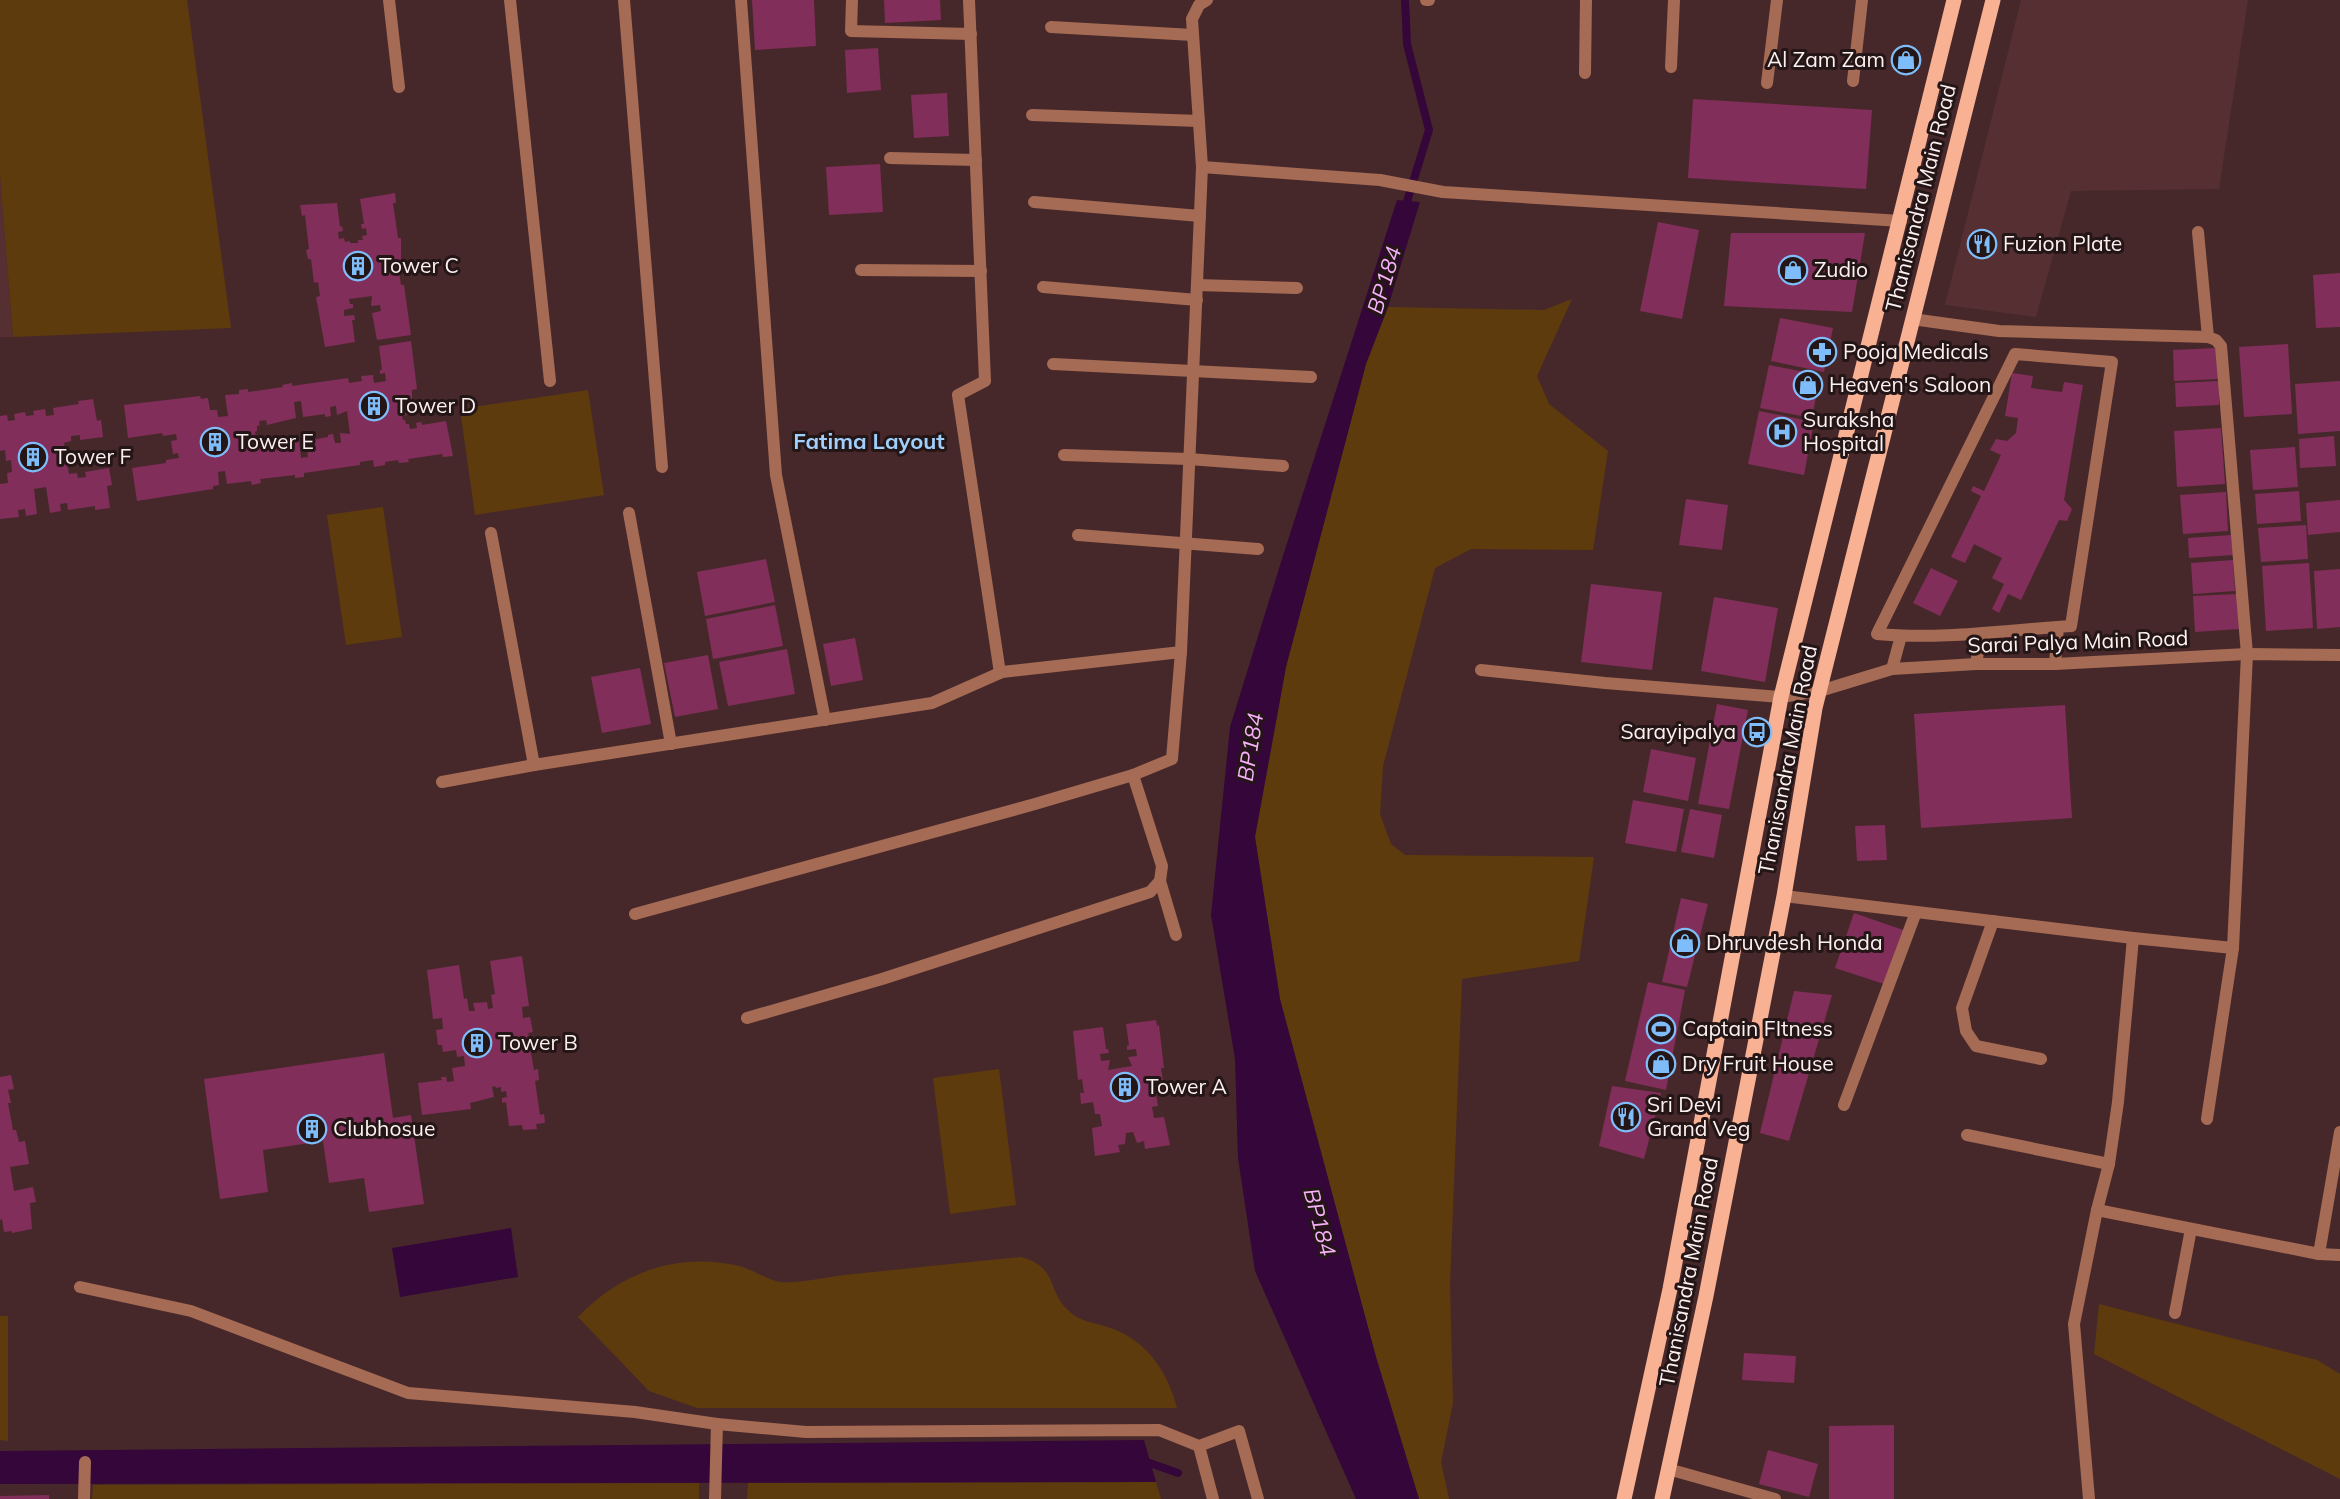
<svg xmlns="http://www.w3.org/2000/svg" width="2340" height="1499" font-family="Mulish,sans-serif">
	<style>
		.built { fill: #552f31 }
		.green { fill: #5e3b0d }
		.water { fill: #350639 }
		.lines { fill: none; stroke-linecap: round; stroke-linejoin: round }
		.stream { stroke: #350639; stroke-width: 8 }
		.building { fill: #812e5a; fill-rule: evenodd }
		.street { stroke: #a56b54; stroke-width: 12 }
		.primary { stroke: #f9b194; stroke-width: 15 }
		.labels { text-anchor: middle; stroke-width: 6; stroke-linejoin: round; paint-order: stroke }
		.poi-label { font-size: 21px; fill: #fdf0f0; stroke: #241616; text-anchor: start }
		.street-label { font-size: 21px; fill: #fdf0f0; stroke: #241616 }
		.water-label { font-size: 22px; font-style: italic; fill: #f6b1fa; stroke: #241616 }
		.neighbourhood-label { font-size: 22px; font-weight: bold; fill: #a1cffc; stroke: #241616 }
	</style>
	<rect width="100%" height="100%" fill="#47282a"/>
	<g class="built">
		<path d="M 2021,0 L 2248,0 L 2219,189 L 2071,191 L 2036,317 L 1945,305 Z"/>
		<path d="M 0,175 L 13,337 L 0,337 Z"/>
	</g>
	<g class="green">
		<path d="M 0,0 L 187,0 L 231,328 L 13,337 L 0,175 Z"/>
		<path d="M 1572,299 L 1537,376 L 1549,404 L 1608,451 L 1593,550 L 1471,549 L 1435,568 L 1383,766 L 1380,814 L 1391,844 L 1405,855 L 1594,857 L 1579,961 L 1462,979 L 1450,1285 L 1453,1403 L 1441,1462 L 1449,1499 L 1419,1499 L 1376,1357 L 1280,999 L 1255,837 L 1286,667 L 1366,364 L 1388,307 L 1544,310 Z"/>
		<path d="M 588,390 L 604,495 L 475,515 L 460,409 Z"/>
		<path d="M 383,507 L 402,637 L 346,645 L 327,515 Z"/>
		<path d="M 999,1069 L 1016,1205 L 950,1214 L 933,1078 Z"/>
		<path d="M 1021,1257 C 1060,1268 1045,1290 1070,1312 C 1080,1321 1091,1322 1104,1326 C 1144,1337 1167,1369 1177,1408 L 697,1408 L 649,1391 L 578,1317 C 621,1272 677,1252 739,1266 C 752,1269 769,1281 781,1282 C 794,1284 829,1277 844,1275 C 903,1269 962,1263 1021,1257 Z"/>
		<path d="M 2099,1304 L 2317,1360 L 2340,1374 L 2340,1479 L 2094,1354 Z"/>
		<path d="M 0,1316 L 8,1316 L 8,1441 L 0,1440 Z"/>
		<path d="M 1156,1482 L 1161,1499 L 747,1499 L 748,1483 Z"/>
		<path d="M 699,1483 L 699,1499 L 92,1499 L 93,1485 Z"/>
	</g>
	<g class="water">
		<path d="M 1397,200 L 1420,202 L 1388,307 L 1366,364 L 1286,667 L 1255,837 L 1280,999 L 1376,1357 L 1419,1499 L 1356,1499 L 1255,1271 L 1238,1158 L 1235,1059 L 1211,915 L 1230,727 L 1281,562 Z"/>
		<path d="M 511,1228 L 518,1277 L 400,1297 L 392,1248 Z"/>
		<path d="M 1144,1440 L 1156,1482 L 0,1484 L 0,1451 Z"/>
	</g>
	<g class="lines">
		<g class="stream">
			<path d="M 1405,208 L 1429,130 L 1407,44 L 1405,0"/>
			<path d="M 1141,1460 L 1178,1473"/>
		</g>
	</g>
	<g class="building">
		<path d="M 752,0 L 814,0 L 816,46 L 755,50 Z"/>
		<path d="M 884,0 L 940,0 L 941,20 L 885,23 Z"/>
		<path d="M 878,48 L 881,90 L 847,93 L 845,50 Z"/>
		<path d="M 947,93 L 949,136 L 914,138 L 911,95 Z"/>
		<path d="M 1693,99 L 1872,110 L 1866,189 L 1688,178 Z"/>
		<path d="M 880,164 L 883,212 L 829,215 L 826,167 Z"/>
		<path d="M 395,193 L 396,203 L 393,203 L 398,238 L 401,238 L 401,261 L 404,261 L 406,271 L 399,272 L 401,285 L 404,285 L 411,335 L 377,340 L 372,313 L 381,311 L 380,305 L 371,306 L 372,296 L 349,299 L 350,304 L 353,304 L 353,308 L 344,310 L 344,316 L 354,315 L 355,320 L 352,320 L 355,342 L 325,347 L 316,297 L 320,296 L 318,282 L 314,283 L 311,259 L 308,259 L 306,250 L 309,249 L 305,215 L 302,216 L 300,205 L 337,203 L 340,227 L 342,226 L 343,231 L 338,232 L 339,239 L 344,238 L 345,242 L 350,241 L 350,243 L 358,243 L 358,240 L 363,240 L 362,236 L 367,235 L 366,228 L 362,229 L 361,224 L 364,224 L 360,199 Z"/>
		<path d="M 1658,222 L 1699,230 L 1682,319 L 1640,311 Z"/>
		<path d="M 1731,233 L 1865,233 L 1852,312 L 1724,306 Z"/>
		<path d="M 2340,273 L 2340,327 L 2316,328 L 2313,275 Z"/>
		<path d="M 1780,318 L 1833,328 L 1824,372 L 1771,361 Z"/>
		<path d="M 411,341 L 417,389 L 412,390 L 412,414 L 402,416 L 403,420 L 405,420 L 406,424 L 409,424 L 410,429 L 417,428 L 416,423 L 421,422 L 422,425 L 446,421 L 453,456 L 443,457 L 442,454 L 408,459 L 409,462 L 399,463 L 398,460 L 385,462 L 385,465 L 374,467 L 373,460 L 360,462 L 360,465 L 304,473 L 304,477 L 295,478 L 295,475 L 260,479 L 261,483 L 252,485 L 251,481 L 227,484 L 225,471 L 218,472 L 219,485 L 213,486 L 213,489 L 137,501 L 132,468 L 166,463 L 166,460 L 179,458 L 178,453 L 173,454 L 171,441 L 177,440 L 176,434 L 163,436 L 162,433 L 128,438 L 124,405 L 200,396 L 201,399 L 208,398 L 210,410 L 217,410 L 218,417 L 228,416 L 225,395 L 239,394 L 239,390 L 248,389 L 248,392 L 283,387 L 282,385 L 292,383 L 292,386 L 348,378 L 349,383 L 362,381 L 361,376 L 373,375 L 374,383 L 386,381 L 385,373 L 380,374 L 380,370 L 382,370 L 379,346 ZM 301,401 L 303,417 L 325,414 L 325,417 L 331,416 L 330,407 L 336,406 L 337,415 L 347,411 L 350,434 L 340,433 L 341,443 L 335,443 L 333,434 L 328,435 L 328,437 L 306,441 L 308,457 L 301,458 L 299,441 L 274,444 L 274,442 L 269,443 L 270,448 L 263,449 L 262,444 L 259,445 L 258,440 L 256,440 L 255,432 L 257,431 L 257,426 L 260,425 L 259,421 L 266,420 L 267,425 L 296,418 L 294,402 Z"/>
		<path d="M 2288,344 L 2292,414 L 2244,417 L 2239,347 Z"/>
		<path d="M 2217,348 L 2218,379 L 2174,381 L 2173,350 Z"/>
		<path d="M 1769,365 L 1820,375 L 1812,418 L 1760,408 Z"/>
		<path d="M 2012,373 L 2033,376 L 2031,388 L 2062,392 L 2064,382 L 2083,385 L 2064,500 L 2072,509 L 2067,521 L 2059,520 L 2021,600 L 2008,594 L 1999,613 L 1992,609 L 2004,584 L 1992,578 L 2002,558 L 1974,544 L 1965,563 L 1951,557 L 1981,496 L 1971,491 L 1973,486 L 1984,491 L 2001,455 L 1990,450 L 1996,439 L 2007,441 L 2016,433 L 2018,418 L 2005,416 Z"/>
		<path d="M 2219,381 L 2219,405 L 2176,407 L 2175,383 Z"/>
		<path d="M 2340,381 L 2340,431 L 2298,434 L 2295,384 Z"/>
		<path d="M 93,399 L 97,421 L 101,420 L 103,437 L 80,440 L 80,435 L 71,436 L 71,441 L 64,443 L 65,452 L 60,453 L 61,465 L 67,464 L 69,474 L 77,473 L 78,478 L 86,477 L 85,472 L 109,468 L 112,485 L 107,486 L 110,508 L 95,510 L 95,506 L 68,510 L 67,503 L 60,504 L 61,511 L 50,513 L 46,487 L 34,489 L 37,514 L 26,516 L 25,509 L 18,510 L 19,517 L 0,519 L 0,484 L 8,483 L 7,473 L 12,472 L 11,460 L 6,461 L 5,450 L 0,451 L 0,416 L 7,415 L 8,421 L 15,420 L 14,414 L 25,412 L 26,416 L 34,415 L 33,411 L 45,409 L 46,416 L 54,415 L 53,408 L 79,404 L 78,401 Z"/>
		<path d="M 1759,411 L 1814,422 L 1804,475 L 1748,464 Z"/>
		<path d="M 2221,428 L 2225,484 L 2177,487 L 2174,431 Z"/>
		<path d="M 2334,436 L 2336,466 L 2300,468 L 2299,439 Z"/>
		<path d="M 2295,447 L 2298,487 L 2253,490 L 2250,450 Z"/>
		<path d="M 2299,491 L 2301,521 L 2257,524 L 2255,494 Z"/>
		<path d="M 2226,492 L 2228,531 L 2183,534 L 2180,495 Z"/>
		<path d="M 1686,499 L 1728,505 L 1722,550 L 1679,545 Z"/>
		<path d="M 2340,500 L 2340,532 L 2308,535 L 2306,503 Z"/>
		<path d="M 2306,525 L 2308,559 L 2261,562 L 2258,528 Z"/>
		<path d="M 2231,535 L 2233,555 L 2189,558 L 2188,538 Z"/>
		<path d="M 766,559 L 775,602 L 705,616 L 697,572 Z"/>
		<path d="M 2233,560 L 2235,591 L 2193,594 L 2191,563 Z"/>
		<path d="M 2309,563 L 2313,628 L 2266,631 L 2262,566 Z"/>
		<path d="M 1931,568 L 1958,581 L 1940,616 L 1913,603 Z"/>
		<path d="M 2340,569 L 2340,627 L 2317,629 L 2314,571 Z"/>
		<path d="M 1591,584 L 1662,592 L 1652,670 L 1581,662 Z"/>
		<path d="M 2237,594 L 2239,629 L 2195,632 L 2193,596 Z"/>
		<path d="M 1714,597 L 1778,608 L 1765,682 L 1701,671 Z"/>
		<path d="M 775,605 L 783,646 L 713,659 L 706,619 Z"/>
		<path d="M 855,638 L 863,680 L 831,686 L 823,644 Z"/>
		<path d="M 787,649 L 795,694 L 728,706 L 719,662 Z"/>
		<path d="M 708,655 L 718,709 L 675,717 L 664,663 Z"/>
		<path d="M 640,668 L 651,724 L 602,733 L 591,677 Z"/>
		<path d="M 1717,704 L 1748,710 L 1729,809 L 1698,804 Z"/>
		<path d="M 2065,705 L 2072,818 L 1921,828 L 1914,714 Z"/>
		<path d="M 1651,749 L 1696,758 L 1688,801 L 1643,792 Z"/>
		<path d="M 1633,800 L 1684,809 L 1676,852 L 1625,843 Z"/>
		<path d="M 1690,809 L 1722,815 L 1714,858 L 1681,852 Z"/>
		<path d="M 1885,825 L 1887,860 L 1857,861 L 1855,826 Z"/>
		<path d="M 1681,898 L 1708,904 L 1687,987 L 1662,982 Z"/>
		<path d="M 1854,913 L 1906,931 L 1887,985 L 1835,968 Z"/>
		<path d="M 522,956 L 529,1006 L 522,1007 L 523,1018 L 530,1017 L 533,1032 L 528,1033 L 530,1040 L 517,1041 L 518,1049 L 530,1047 L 534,1070 L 538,1069 L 539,1080 L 535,1081 L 540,1115 L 544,1114 L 545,1123 L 536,1124 L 537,1129 L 523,1130 L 522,1125 L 509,1126 L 506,1102 L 502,1103 L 502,1098 L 507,1097 L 506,1091 L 501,1092 L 501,1087 L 496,1088 L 495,1086 L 492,1087 L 494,1097 L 470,1103 L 471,1109 L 422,1115 L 418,1083 L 442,1080 L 441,1077 L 446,1077 L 447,1082 L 454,1081 L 452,1068 L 465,1066 L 464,1056 L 457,1057 L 456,1050 L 443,1052 L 442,1045 L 438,1045 L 436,1030 L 443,1029 L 442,1018 L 433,1019 L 427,970 L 459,965 L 464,999 L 467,998 L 469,1011 L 475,1011 L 473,1003 L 487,1002 L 488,1009 L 493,1008 L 491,995 L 495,994 L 490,961 Z"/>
		<path d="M 1648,982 L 1685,990 L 1666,1090 L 1625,1081 Z"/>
		<path d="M 1794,991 L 1832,995 L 1789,1141 L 1760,1133 Z"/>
		<path d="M 1156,1020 L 1157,1026 L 1159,1025 L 1164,1068 L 1161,1068 L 1163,1081 L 1166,1081 L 1168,1092 L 1156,1094 L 1158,1106 L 1152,1107 L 1154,1118 L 1164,1117 L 1170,1145 L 1145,1149 L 1144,1141 L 1137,1143 L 1133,1132 L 1126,1133 L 1125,1144 L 1118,1145 L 1120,1152 L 1095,1156 L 1092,1128 L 1102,1126 L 1100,1114 L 1095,1114 L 1093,1102 L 1081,1104 L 1080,1093 L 1084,1093 L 1082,1079 L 1078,1080 L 1073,1031 L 1103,1027 L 1106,1049 L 1108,1049 L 1109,1053 L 1100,1054 L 1101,1061 L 1110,1060 L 1108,1070 L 1132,1066 L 1128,1057 L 1137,1056 L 1136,1049 L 1127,1050 L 1127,1046 L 1129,1045 L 1126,1024 Z"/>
		<path d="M 384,1053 L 393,1118 L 411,1115 L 424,1204 L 369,1212 L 364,1178 L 329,1183 L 323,1141 L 263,1150 L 268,1192 L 220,1199 L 204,1079 Z"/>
		<path d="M 11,1075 L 14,1089 L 8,1090 L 11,1103 L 8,1103 L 13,1130 L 16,1130 L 19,1142 L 25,1141 L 29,1164 L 10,1167 L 14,1191 L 33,1187 L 36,1202 L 30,1203 L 32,1229 L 12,1233 L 12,1231 L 4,1232 L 2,1219 L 0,1220 L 0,1077 Z"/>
		<path d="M 1612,1086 L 1661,1093 L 1644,1159 L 1599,1146 Z"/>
		<path d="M 1744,1353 L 1796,1356 L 1794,1383 L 1742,1380 Z"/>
		<path d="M 1894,1425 L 1894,1499 L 1829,1499 L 1829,1426 Z"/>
		<path d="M 1768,1450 L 1818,1464 L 1809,1497 L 1759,1484 Z"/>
		<path d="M 49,1495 L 49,1499 L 0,1499 L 0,1496 Z"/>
	</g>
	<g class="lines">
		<g class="street">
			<path d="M 389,0 L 399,87"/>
			<path d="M 510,0 L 550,381"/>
			<path d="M 624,0 L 662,467"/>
			<path d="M 741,0 L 776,475 L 825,720"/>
			<path d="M 852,0 L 851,31 L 971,34"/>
			<path d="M 969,0 L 985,381 L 958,395 L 1000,673"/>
			<path d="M 1426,0 L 1429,0"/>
			<path d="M 1051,27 L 1193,35"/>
			<path d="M 1671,67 L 1674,0"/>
			<path d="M 1585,73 L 1586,0"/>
			<path d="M 1853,81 L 1862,0"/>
			<path d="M 1767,83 L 1777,0"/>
			<path d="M 1032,115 L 1199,121"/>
			<path d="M 890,158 L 976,160"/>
			<path d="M 1202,167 L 1192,19 L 1199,5 L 1207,0"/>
			<path d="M 1034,202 L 1200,216"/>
			<path d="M 2198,232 L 2208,337"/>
			<path d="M 861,270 L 981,271"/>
			<path d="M 1197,285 L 1297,288"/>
			<path d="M 1043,287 L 1197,300"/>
			<path d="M 1912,319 L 1999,331 L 2208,337 L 2216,340 L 2221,346 L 2247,654 L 2233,948 L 2133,938 L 2118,1102 L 2109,1164 L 2097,1210 L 2074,1324 L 2089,1499"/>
			<path d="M 2015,354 L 2112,362 L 2071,626 C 2006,630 1942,640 1877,634 Z"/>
			<path d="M 1053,364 L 1311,377"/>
			<path d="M 1064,455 L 1189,459 L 1283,466"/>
			<path d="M 629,513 L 671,744"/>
			<path d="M 491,533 L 534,765 L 932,703 L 1002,672 L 1181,652 L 1202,167 L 1380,180 L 1443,192 L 1901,221"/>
			<path d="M 1078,535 L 1258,549"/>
			<path d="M 1976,664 L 1981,635"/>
			<path d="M 2055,664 L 2058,627"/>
			<path d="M 1892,669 L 1901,636"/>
			<path d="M 1481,670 L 1605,683 L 1781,697 L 1820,691 L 1892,669 L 1976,664 L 2055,664 L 2247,654 L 2340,655"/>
			<path d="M 442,782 L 534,765"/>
			<path d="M 1160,881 L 1176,935"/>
			<path d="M 1784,896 L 2133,938"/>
			<path d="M 635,914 L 1035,804 L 1133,775 L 1172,759 L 1181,652"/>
			<path d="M 1993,921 L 1962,1008 L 1966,1031 L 1976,1046 L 2041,1059"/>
			<path d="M 747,1018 L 882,979 L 1150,892 L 1160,881 L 1162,866 L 1133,775"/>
			<path d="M 1844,1105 L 1916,912"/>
			<path d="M 2207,1119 L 2233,948"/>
			<path d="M 1967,1135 L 2109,1164"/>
			<path d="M 2097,1210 L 2319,1254 L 2340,1255"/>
			<path d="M 2319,1254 L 2340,1132"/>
			<path d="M 80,1287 L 191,1311 L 408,1393 L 635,1412 L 717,1424 L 806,1432 L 1159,1430 L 1199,1446 L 1239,1431 L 1258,1499"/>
			<path d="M 2175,1313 L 2191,1229"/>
			<path d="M 1199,1446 L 1213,1499"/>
			<path d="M 1668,1469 L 1775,1499"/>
			<path d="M 84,1499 L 85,1462"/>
			<path d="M 715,1499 L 717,1424"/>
		</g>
		<g class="primary">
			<path d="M 1624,1499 L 1670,1289 L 1781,697 L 1954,0"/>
			<path d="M 1662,1499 L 1706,1296 L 1784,896 L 1815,708 L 1993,0"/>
		</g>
	</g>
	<defs>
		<g id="shop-ring" transform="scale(1.5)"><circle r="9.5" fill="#241616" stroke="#7ebdf9" stroke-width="1.5"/><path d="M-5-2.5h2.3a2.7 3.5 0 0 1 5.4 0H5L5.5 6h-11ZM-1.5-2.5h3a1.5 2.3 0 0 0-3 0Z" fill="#7ebdf9"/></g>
		<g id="restaurant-ring" transform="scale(1.5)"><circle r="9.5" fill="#241616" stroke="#7ebdf9" stroke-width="1.5"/><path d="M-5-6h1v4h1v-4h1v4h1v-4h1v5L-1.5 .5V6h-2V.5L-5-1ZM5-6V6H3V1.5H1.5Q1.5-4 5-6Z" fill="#7ebdf9"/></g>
		<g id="building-ring" transform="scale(1.5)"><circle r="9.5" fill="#241616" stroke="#7ebdf9" stroke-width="1.5"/><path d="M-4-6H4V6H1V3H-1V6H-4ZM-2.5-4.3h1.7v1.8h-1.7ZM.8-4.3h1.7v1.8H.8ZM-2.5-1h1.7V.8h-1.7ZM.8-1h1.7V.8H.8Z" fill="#7ebdf9"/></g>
		<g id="pharmacy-ring" transform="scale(1.5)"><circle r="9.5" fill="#241616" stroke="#7ebdf9" stroke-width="1.5"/><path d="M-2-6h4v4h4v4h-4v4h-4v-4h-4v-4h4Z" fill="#7ebdf9"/></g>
		<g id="hospital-ring" transform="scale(1.5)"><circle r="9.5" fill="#241616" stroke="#7ebdf9" stroke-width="1.5"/><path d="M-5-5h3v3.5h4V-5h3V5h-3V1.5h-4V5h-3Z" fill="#7ebdf9"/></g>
		<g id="bus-ring" transform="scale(1.5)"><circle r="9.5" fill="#241616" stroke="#7ebdf9" stroke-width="1.5"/><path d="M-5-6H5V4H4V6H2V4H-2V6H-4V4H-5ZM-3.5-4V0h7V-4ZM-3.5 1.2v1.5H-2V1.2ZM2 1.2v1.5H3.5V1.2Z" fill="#7ebdf9"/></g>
		<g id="stadium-ring" transform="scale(1.5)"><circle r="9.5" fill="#241616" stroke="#7ebdf9" stroke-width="1.5"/><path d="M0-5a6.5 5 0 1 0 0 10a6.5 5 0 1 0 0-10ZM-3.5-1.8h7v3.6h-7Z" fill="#7ebdf9"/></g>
	</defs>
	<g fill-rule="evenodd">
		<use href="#shop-ring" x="1906" y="60"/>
		<use href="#restaurant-ring" x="1982" y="244"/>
		<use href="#building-ring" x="358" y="266"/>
		<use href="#shop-ring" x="1793" y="270"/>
		<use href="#pharmacy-ring" x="1822" y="352"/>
		<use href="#shop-ring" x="1808" y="385"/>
		<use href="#building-ring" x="374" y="406"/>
		<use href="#hospital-ring" x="1782" y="432"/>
		<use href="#building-ring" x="215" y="442"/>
		<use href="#building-ring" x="33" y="457"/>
		<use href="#bus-ring" x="1757" y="732"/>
		<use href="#shop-ring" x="1685" y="943"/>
		<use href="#stadium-ring" x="1661" y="1029"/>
		<use href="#building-ring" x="477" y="1043"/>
		<use href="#shop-ring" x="1661" y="1064"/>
		<use href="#building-ring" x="1125" y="1087"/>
		<use href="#restaurant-ring" x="1626" y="1117"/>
		<use href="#building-ring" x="312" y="1129"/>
	</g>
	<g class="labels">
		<g class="poi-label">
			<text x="1885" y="67" text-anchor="end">Al Zam Zam</text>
			<text x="2003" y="251">Fuzion Plate</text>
			<text x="379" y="273">Tower C</text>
			<text x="1814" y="277">Zudio</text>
			<text x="1843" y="359">Pooja Medicals</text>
			<text x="1829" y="392">Heaven's Saloon</text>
			<text x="395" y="413">Tower D</text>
			<text x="1803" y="427">Suraksha<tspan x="1803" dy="24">Hospital</tspan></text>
			<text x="236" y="449">Tower E</text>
			<text x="54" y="464">Tower F</text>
			<text x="1736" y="739" text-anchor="end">Sarayipalya</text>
			<text x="1706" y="950">Dhruvdesh Honda</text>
			<text x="1682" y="1036">Captain FItness</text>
			<text x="498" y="1050">Tower B</text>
			<text x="1682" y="1071">Dry Fruit House</text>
			<text x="1146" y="1094">Tower A</text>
			<text x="1647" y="1112">Sri Devi<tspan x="1647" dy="24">Grand Veg</tspan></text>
			<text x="333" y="1136">Clubhosue</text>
		</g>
		<g class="street-label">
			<text transform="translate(1921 198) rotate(-76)" y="7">Thanisandra Main Road</text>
			<text transform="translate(2078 642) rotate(-2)" y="7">Sarai Palya Main Road</text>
			<text transform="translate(1788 760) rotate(-79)" y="7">Thanisandra Main Road</text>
			<text transform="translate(1689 1272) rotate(-79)" y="7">Thanisandra Main Road</text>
		</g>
		<g class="water-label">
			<text transform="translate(1384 280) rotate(-73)" y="8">BP184</text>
			<text transform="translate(1250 747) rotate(-81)" y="8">BP184</text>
			<text transform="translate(1320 1222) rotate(75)" y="8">BP184</text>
		</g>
		<g class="neighbourhood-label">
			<text x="869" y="449">Fatima Layout</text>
		</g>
	</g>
</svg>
